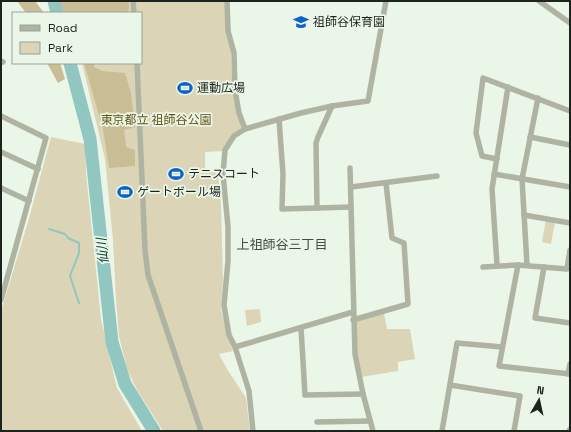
<svg xmlns="http://www.w3.org/2000/svg" width="571" height="432" font-family="'Space Grotesk','Noto Sans JP',sans-serif">
	<style>
		.green { fill: #dcd4b7 }
		.forest { fill: #c8bd95 }
		.lines { fill: none; stroke-linecap: round; stroke-linejoin: round }
		.stream { stroke: #92c6c1; stroke-width: 2 }
		.river { stroke: #92c6c1; stroke-width: 13 }
		.street { stroke: #afb4a2; stroke-width: 5.5 }
		.labels { text-anchor: middle; stroke-width: 3.5; stroke-linejoin: round; paint-order: stroke }
		.poi-label { font-size: 12px; fill: #1f231e; stroke: #eaf6e8; text-anchor: start }
		.park-label { font-size: 12px; fill: #665612; stroke: #eaf6e8 }
		.neighbourhood-label { font-size: 13px; fill: #424c41; stroke: #eaf6e8 }
		.water-label { font-size: 13px; font-style: italic; fill: #003531; stroke: #eaf6e8 }
	</style>
	<rect width="100%" height="100%" fill="#eaf6e8"/>
	<g class="green">
		<path d="M 65,1 L 225,1 L 231,50 L 232,77 L 234,95 L 242,127 L 223,151 L 205,152 L 205,171 L 218,173 L 221,205 L 223,280 L 221,309 L 228,338 L 233,351 L 219,354 L 227,369 L 246,398 L 250,431 L 163,431 L 137,390 L 127,369 L 119,336 L 116,299 L 113,240 L 105,159 L 82,63 L 141,63 L 141,13 L 68,13 Z"/>
		<path d="M 51,137 L 85,144 L 86,173 L 101,319 L 117,388 L 142,431 L 1,431 L 1,311 L 28,222 Z"/>
		<path d="M 546,219 L 555,221 L 551,244 L 542,242 Z"/>
		<path d="M 260,309 L 261,322 L 247,326 L 245,310 Z"/>
		<path d="M 384,313 L 387,329 L 410,329 L 415,359 L 398,362 L 398,371 L 361,377 L 356,354 L 356,321 Z"/>
	</g>
	<g class="forest">
		<path d="M 17,1 L 35,1 L 44,13 L 26,13 Z"/>
		<path d="M 56,1 L 129,1 L 129,10 L 124,13 L 61,13 Z"/>
		<path d="M 47,63 L 60,63 L 65,79 L 58,83 Z"/>
		<path d="M 84,63 L 94,63 L 94,67 L 102,71 L 125,73 L 131,93 L 135,127 L 124,130 L 126,147 L 135,150 L 135,166 L 109,168 L 103,129 Z"/>
	</g>
	<g class="lines">
		<path class="stream" d="M 49,229 L 65,234 L 68,238 L 79,243 L 79,253 L 70,276 L 79,303"/>
		<g class="river">
			<path d="M 54,1 L 57,13"/>
			<path d="M 70,63 L 90,139 L 112,342 L 125,384 L 154,431"/>
		</g>
		<g class="street">
			<path d="M 133,1 L 134,13"/>
			<path d="M 227,1 L 228,31 L 234,53 L 235,90 L 239,113 L 245,129"/>
			<path d="M 539,1 L 570,23"/>
			<path d="M 1,61 L 3,62"/>
			<path d="M 137,63 L 145,250 L 148,275 L 201,431"/>
			<path d="M 1,116 L 46,138 L 1,300"/>
			<path d="M 279,119 L 283,174 L 282,209 L 351,207"/>
			<path d="M 530,137 L 570,145"/>
			<path d="M 1,152 L 38,169"/>
			<path d="M 497,159 L 482,156 L 476,133 L 483,78 L 570,111"/>
			<path d="M 350,168 L 355,354 L 363,394 L 373,431"/>
			<path d="M 494,174 L 570,187"/>
			<path d="M 351,187 L 437,176"/>
			<path d="M 1,188 L 29,201"/>
			<path d="M 317,208 L 316,143 L 318,137 L 332,106"/>
			<path d="M 524,215 L 570,223"/>
			<path d="M 497,265 L 492,189 L 508,87"/>
			<path d="M 518,265 L 499,366 L 570,374"/>
			<path d="M 527,265 L 522,179 L 538,98"/>
			<path d="M 483,267 L 518,265 L 567,269 L 570,250"/>
			<path d="M 544,267 L 535,318 L 570,323"/>
			<path d="M 353,320 L 408,304 L 404,243 L 392,238 L 386,183"/>
			<path d="M 301,328 L 305,395 L 363,394"/>
			<path d="M 235,347 L 353,312"/>
			<path d="M 568,374 L 570,364"/>
			<path d="M 450,385 L 520,396 L 514,431"/>
			<path d="M 317,422 L 370,421"/>
			<path d="M 253,431 L 249,391 L 235,347 L 229,335 L 224,305 L 228,261 L 228,227 L 223,174 L 225,150 L 234,136 L 245,129 L 301,113 L 332,106 L 368,101 L 386,1"/>
			<path d="M 442,431 L 457,343 L 502,347"/>
			<path d="M 569,431 L 570,429"/>
		</g>
	</g>
	<defs>
		<g id="school-bare" transform="scale(1.2)"><path d="M0-5L7-2L0 1L-7-2ZM-4 1L0 2.5L4 1V4Q0 6-4 4Z" fill="#0d63cd" stroke="#eaf6e8" stroke-width="2.5" paint-order="stroke"/></g>
		<g id="stadium-bare" transform="scale(1.2)"><path d="M0-5a6.5 5 0 1 0 0 10a6.5 5 0 1 0 0-10ZM-3.5-1.8h7v3.6h-7Z" fill="#0d63cd" stroke="#eaf6e8" stroke-width="2.5" paint-order="stroke"/></g>
	</defs>
	<g fill-rule="evenodd">
		<use href="#school-bare" x="301" y="22"/>
		<use href="#stadium-bare" x="185" y="88"/>
		<use href="#stadium-bare" x="176" y="174"/>
		<use href="#stadium-bare" x="125" y="192"/>
	</g>
	<g class="labels">
		<g class="poi-label">
			<text x="313" y="26">祖師谷保育園</text>
			<text x="197" y="92">運動広場</text>
			<text x="188" y="178">テニスコート</text>
			<text x="137" y="196">ゲートボール場</text>
		</g>
		<g class="park-label">
			<text x="156" y="124">東京都立 祖師谷公園</text>
		</g>
		<g class="neighbourhood-label">
			<text x="282" y="249">上祖師谷三丁目</text>
		</g>
		<g class="water-label">
			<text transform="translate(102 251) rotate(-96)" y="5">仙川</text>
		</g>
	</g>
	<rect width="571" height="432" fill="none" stroke="#1f231e" stroke-width="4"/>
	<rect x="12" y="12" width="130" height="52" fill="#eaf6e8" stroke="#99a297"/>
	<rect x="20" y="25" width="20" height="6" fill="#afb4a2" stroke="#99a297"/>
	<text x="48" y="32" font-size="12" fill="#1f231e">Road</text>
	<rect x="20" y="42" width="20" height="12" fill="#dcd4b7" stroke="#99a297"/>
	<text x="48" y="52" font-size="12" fill="#1f231e">Park</text>
	<g transform="translate(539 400) rotate(9)" stroke="#eaf6e8" stroke-width="3" paint-order="stroke">
	<path d="M0-3L7 15L0 10L-7 15Z" fill="#1f231e"/>
	<text y="-6" font-size="11" font-weight="bold" text-anchor="middle" fill="#1f231e">N</text>
	</g>
</svg>
